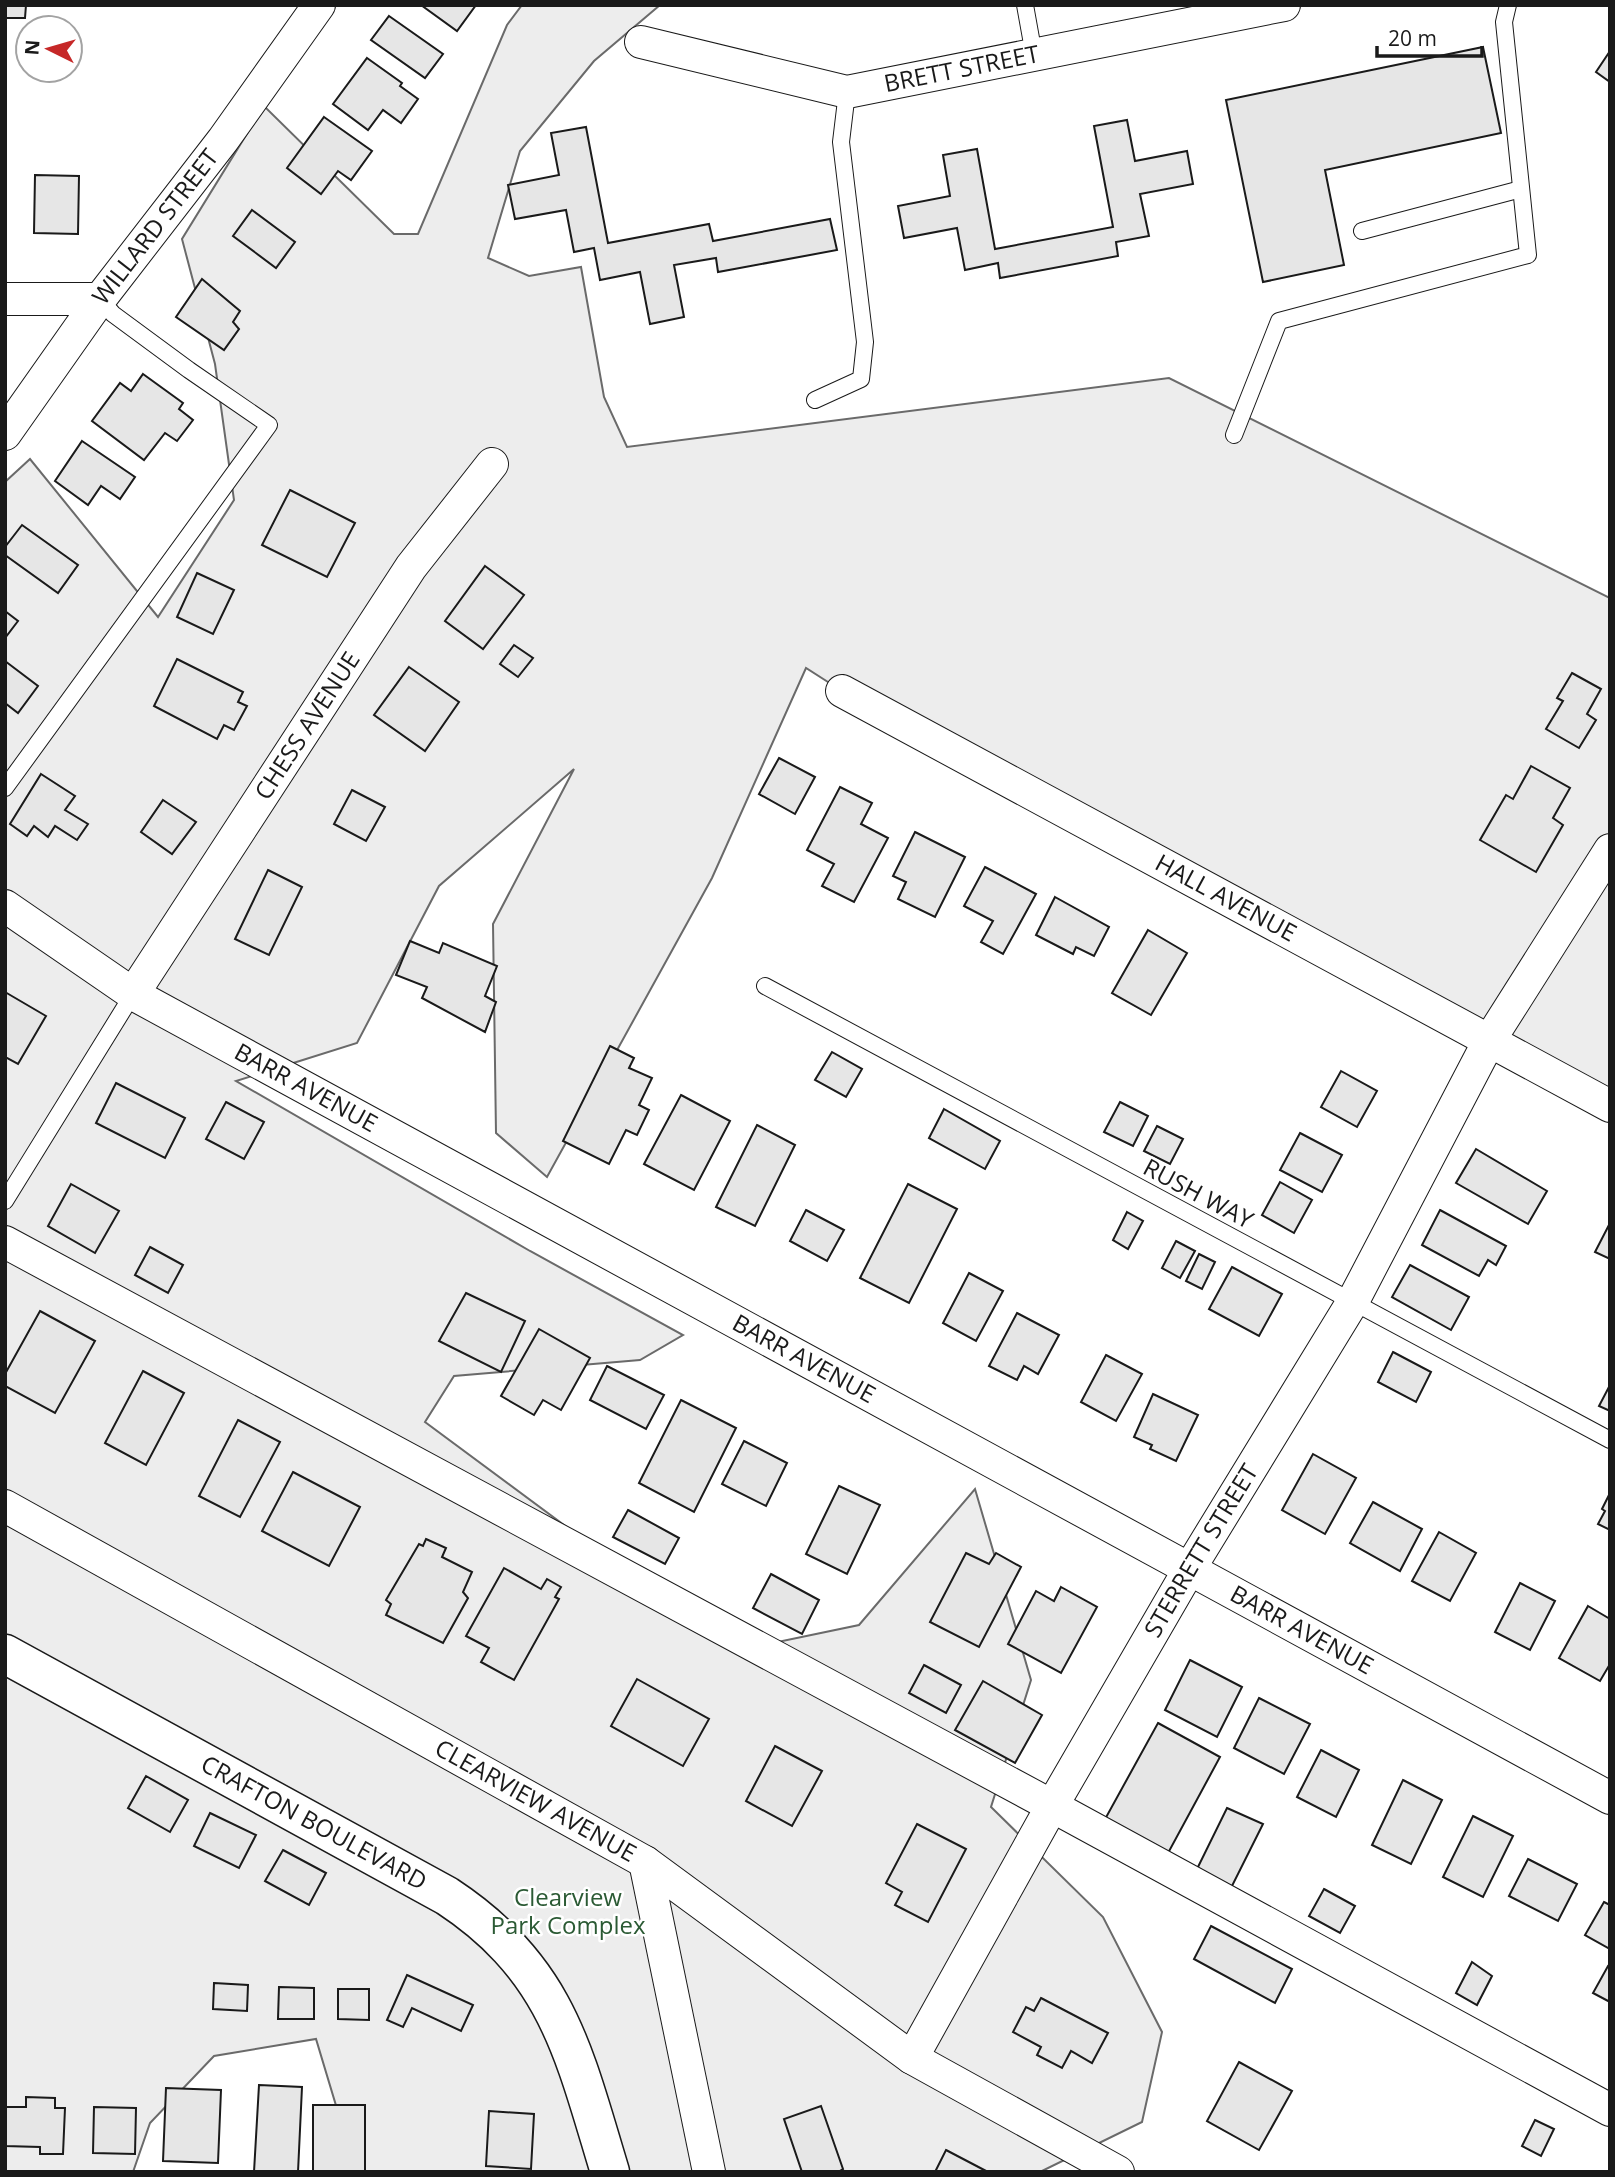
<svg xmlns="http://www.w3.org/2000/svg" width="1615" height="2177" font-family="'Open Sans',sans-serif">
	<style>
		.built { fill: #ededed; stroke: #6a6a6a; stroke-width: 2 }
		.building { fill: #e6e6e6; stroke: #1a1a1a; stroke-width: 2 }
		.lines { fill: none; stroke-linecap: round; stroke-linejoin: round }
		.service-casing { stroke: #1a1a1a; stroke-width: 18 }
		.minor-casing { stroke: #1a1a1a; stroke-width: 34 }
		.secondary-casing { stroke: #1a1a1a; stroke-width: 41 }
		.service { stroke: #fff; stroke-width: 16 }
		.minor { stroke: #fff; stroke-width: 32 }
		.secondary { stroke: #fff; stroke-width: 38 }
		.labels { text-anchor: middle; stroke-width: 5; stroke-linejoin: round; paint-order: stroke }
		.street-label { font-size: 24px; fill: #1a1a1a; stroke: #fff }
		.park-label { font-size: 24px; fill: #2b5a34; stroke: #fff }
	</style>
	<rect width="100%" height="100%" fill="#fff"/>
	<path class="built" d="M 522,5 L 660,5 L 594,61 L 520,151 L 488,258 L 529,276 L 581,267 L 604,397 L 627,447 L 1169,378 L 1610,598 L 1610,1106 L 842,691 L 806,668 L 712,878 L 547,1177 L 496,1133 L 493,924 L 574,769 L 439,886 L 357,1043 L 236,1081 L 530,1251 L 683,1335 L 640,1360 L 454,1376 L 425,1422 L 734,1651 L 859,1625 L 975,1489 L 1031,1680 L 991,1807 L 1103,1917 L 1162,2032 L 1142,2122 L 1040,2172 L 356,2172 L 316,2039 L 214,2056 L 150,2123 L 133,2172 L 5,2172 L 5,482 L 30,459 L 158,617 L 234,500 L 215,364 L 182,239 L 264,106 L 394,234 L 418,234 L 507,25 Z"/>
	<g class="building">
		<path d="M 5,5 L 26,5 L 25,18 L 5,18 Z"/>
		<path d="M 421,5 L 476,5 L 457,31 Z"/>
		<path d="M 389,16 L 443,54 L 425,78 L 371,40 Z"/>
		<path d="M 1483,47 L 1501,133 L 1325,170 L 1344,265 L 1263,282 L 1226,100 Z"/>
		<path d="M 1610,51 L 1610,82 L 1596,72 Z"/>
		<path d="M 367,58 L 402,83 L 400,86 L 418,99 L 401,123 L 383,110 L 368,130 L 333,104 Z"/>
		<path d="M 324,117 L 372,151 L 351,180 L 338,171 L 321,194 L 287,168 Z"/>
		<path d="M 1127,120 L 1135,161 L 1187,151 L 1193,184 L 1140,194 L 1149,236 L 1116,242 L 1118,256 L 1000,278 L 998,263 L 965,270 L 957,228 L 904,238 L 898,206 L 950,196 L 943,155 L 977,149 L 995,249 L 1113,227 L 1094,126 Z"/>
		<path d="M 586,127 L 608,243 L 709,224 L 713,241 L 830,219 L 837,250 L 718,272 L 716,258 L 674,265 L 684,317 L 650,324 L 640,272 L 600,280 L 594,248 L 574,252 L 566,210 L 515,219 L 508,185 L 559,175 L 551,133 Z"/>
		<path d="M 35,175 L 79,176 L 78,234 L 34,233 Z"/>
		<path d="M 252,210 L 295,242 L 276,268 L 233,236 Z"/>
		<path d="M 202,279 L 240,311 L 233,322 L 239,329 L 224,350 L 176,317 Z"/>
		<path d="M 143,374 L 183,403 L 179,409 L 193,420 L 177,441 L 165,433 L 144,460 L 92,421 L 120,383 L 131,391 Z"/>
		<path d="M 82,441 L 135,477 L 120,499 L 101,486 L 88,505 L 55,481 Z"/>
		<path d="M 290,490 L 355,523 L 327,577 L 262,545 Z"/>
		<path d="M 22,525 L 78,565 L 58,593 L 5,555 L 5,547 Z"/>
		<path d="M 485,566 L 524,595 L 483,649 L 445,621 Z"/>
		<path d="M 197,573 L 234,590 L 213,634 L 177,617 Z"/>
		<path d="M 5,611 L 18,621 L 5,638 Z"/>
		<path d="M 514,645 L 533,658 L 518,677 L 500,664 Z"/>
		<path d="M 177,659 L 243,692 L 238,702 L 247,706 L 234,730 L 224,725 L 217,739 L 154,706 Z"/>
		<path d="M 5,661 L 38,686 L 18,713 L 5,703 Z"/>
		<path d="M 409,667 L 459,702 L 425,751 L 374,715 Z"/>
		<path d="M 1572,673 L 1601,689 L 1587,714 L 1596,720 L 1579,748 L 1546,729 L 1563,701 L 1557,698 Z"/>
		<path d="M 779,758 L 815,777 L 795,814 L 759,794 Z"/>
		<path d="M 1531,766 L 1570,788 L 1553,818 L 1563,825 L 1536,872 L 1480,840 L 1506,795 L 1513,799 Z"/>
		<path d="M 41,774 L 75,796 L 65,810 L 88,824 L 77,840 L 55,826 L 48,837 L 34,826 L 27,836 L 10,824 Z"/>
		<path d="M 840,787 L 872,803 L 861,824 L 888,838 L 854,902 L 822,886 L 834,864 L 807,850 Z"/>
		<path d="M 352,790 L 385,807 L 366,841 L 334,824 Z"/>
		<path d="M 163,800 L 196,822 L 172,854 L 141,832 Z"/>
		<path d="M 915,832 L 965,857 L 935,917 L 898,899 L 906,882 L 893,876 Z"/>
		<path d="M 985,867 L 1036,894 L 1003,954 L 981,942 L 993,921 L 964,906 Z"/>
		<path d="M 268,870 L 302,887 L 269,955 L 235,939 Z"/>
		<path d="M 1055,897 L 1109,927 L 1094,956 L 1076,947 L 1073,954 L 1036,935 Z"/>
		<path d="M 1148,930 L 1187,953 L 1151,1015 L 1112,993 Z"/>
		<path d="M 410,941 L 439,953 L 443,943 L 497,966 L 485,996 L 496,1002 L 485,1032 L 422,998 L 427,987 L 396,975 Z"/>
		<path d="M 5,992 L 46,1016 L 18,1064 L 5,1057 Z"/>
		<path d="M 610,1046 L 634,1058 L 629,1068 L 652,1078 L 639,1105 L 649,1110 L 637,1135 L 626,1130 L 609,1164 L 563,1141 Z"/>
		<path d="M 832,1052 L 862,1069 L 846,1097 L 815,1080 Z"/>
		<path d="M 1341,1071 L 1377,1091 L 1357,1127 L 1321,1107 Z"/>
		<path d="M 116,1083 L 185,1118 L 165,1158 L 96,1123 Z"/>
		<path d="M 681,1095 L 730,1121 L 694,1190 L 644,1164 Z"/>
		<path d="M 226,1102 L 264,1122 L 244,1159 L 206,1139 Z"/>
		<path d="M 1120,1102 L 1148,1116 L 1133,1146 L 1104,1132 Z"/>
		<path d="M 944,1109 L 1000,1141 L 985,1169 L 929,1138 Z"/>
		<path d="M 757,1125 L 795,1145 L 755,1226 L 716,1207 Z"/>
		<path d="M 1157,1126 L 1183,1139 L 1170,1164 L 1144,1151 Z"/>
		<path d="M 1300,1133 L 1342,1155 L 1322,1192 L 1280,1170 Z"/>
		<path d="M 1476,1149 L 1547,1191 L 1528,1224 L 1456,1183 Z"/>
		<path d="M 1280,1182 L 1312,1200 L 1294,1233 L 1262,1215 Z"/>
		<path d="M 71,1184 L 119,1211 L 95,1253 L 48,1226 Z"/>
		<path d="M 908,1184 L 957,1209 L 909,1303 L 860,1278 Z"/>
		<path d="M 806,1210 L 844,1230 L 827,1261 L 790,1241 Z"/>
		<path d="M 1440,1210 L 1506,1246 L 1496,1265 L 1488,1260 L 1479,1276 L 1422,1245 Z"/>
		<path d="M 1127,1212 L 1143,1221 L 1128,1249 L 1113,1240 Z"/>
		<path d="M 1610,1223 L 1610,1259 L 1595,1252 Z"/>
		<path d="M 1176,1241 L 1195,1251 L 1180,1278 L 1162,1268 Z"/>
		<path d="M 150,1247 L 183,1265 L 168,1293 L 135,1275 Z"/>
		<path d="M 1199,1254 L 1215,1262 L 1202,1289 L 1186,1281 Z"/>
		<path d="M 1410,1265 L 1469,1297 L 1451,1330 L 1392,1297 Z"/>
		<path d="M 1232,1267 L 1282,1294 L 1259,1336 L 1209,1309 Z"/>
		<path d="M 969,1273 L 1003,1291 L 976,1341 L 943,1323 Z"/>
		<path d="M 466,1293 L 525,1321 L 501,1372 L 439,1341 Z"/>
		<path d="M 40,1311 L 95,1341 L 55,1413 L 5,1386 L 5,1374 Z"/>
		<path d="M 1017,1313 L 1059,1335 L 1038,1374 L 1024,1366 L 1017,1380 L 989,1366 Z"/>
		<path d="M 539,1329 L 590,1358 L 561,1410 L 543,1400 L 534,1415 L 501,1396 Z"/>
		<path d="M 1393,1352 L 1431,1372 L 1416,1402 L 1378,1382 Z"/>
		<path d="M 1106,1355 L 1142,1374 L 1116,1421 L 1081,1402 Z"/>
		<path d="M 607,1366 L 664,1395 L 646,1429 L 590,1400 Z"/>
		<path d="M 143,1371 L 184,1393 L 146,1465 L 105,1443 Z"/>
		<path d="M 1610,1385 L 1610,1411 L 1599,1406 Z"/>
		<path d="M 1153,1394 L 1198,1415 L 1176,1461 L 1150,1449 L 1152,1445 L 1134,1437 Z"/>
		<path d="M 681,1400 L 736,1428 L 694,1512 L 639,1483 Z"/>
		<path d="M 238,1420 L 280,1442 L 240,1517 L 199,1496 Z"/>
		<path d="M 744,1441 L 787,1463 L 766,1506 L 722,1484 Z"/>
		<path d="M 1313,1454 L 1356,1478 L 1325,1534 L 1282,1510 Z"/>
		<path d="M 293,1472 L 360,1507 L 329,1566 L 262,1531 Z"/>
		<path d="M 839,1486 L 880,1505 L 847,1574 L 806,1554 Z"/>
		<path d="M 1610,1493 L 1610,1530 L 1598,1524 L 1605,1511 L 1602,1509 Z"/>
		<path d="M 1373,1502 L 1422,1529 L 1400,1571 L 1350,1543 Z"/>
		<path d="M 628,1510 L 679,1538 L 665,1564 L 613,1537 Z"/>
		<path d="M 1439,1532 L 1476,1553 L 1450,1601 L 1412,1581 Z"/>
		<path d="M 426,1539 L 446,1548 L 442,1557 L 472,1572 L 463,1592 L 468,1598 L 443,1643 L 386,1615 L 391,1604 L 386,1600 L 419,1544 L 423,1546 Z"/>
		<path d="M 966,1553 L 989,1564 L 996,1553 L 1021,1567 L 979,1647 L 930,1622 Z"/>
		<path d="M 504,1568 L 541,1589 L 547,1579 L 561,1587 L 555,1597 L 559,1599 L 514,1680 L 481,1662 L 489,1648 L 466,1636 Z"/>
		<path d="M 771,1574 L 819,1600 L 802,1634 L 753,1608 Z"/>
		<path d="M 1520,1583 L 1555,1601 L 1530,1650 L 1495,1632 Z"/>
		<path d="M 1061,1587 L 1097,1607 L 1061,1673 L 1008,1644 L 1036,1591 L 1054,1601 Z"/>
		<path d="M 1588,1606 L 1610,1619 L 1610,1664 L 1600,1681 L 1559,1658 Z"/>
		<path d="M 1190,1660 L 1242,1687 L 1217,1737 L 1165,1710 Z"/>
		<path d="M 924,1665 L 961,1685 L 946,1713 L 909,1693 Z"/>
		<path d="M 637,1679 L 709,1719 L 683,1766 L 611,1726 Z"/>
		<path d="M 983,1681 L 1042,1715 L 1015,1763 L 955,1730 Z"/>
		<path d="M 1259,1698 L 1310,1724 L 1284,1774 L 1234,1748 Z"/>
		<path d="M 1158,1723 L 1220,1757 L 1167,1855 L 1104,1821 Z"/>
		<path d="M 775,1746 L 822,1771 L 792,1826 L 746,1801 Z"/>
		<path d="M 1321,1750 L 1359,1770 L 1336,1817 L 1297,1797 Z"/>
		<path d="M 146,1776 L 188,1800 L 170,1832 L 128,1808 Z"/>
		<path d="M 1403,1780 L 1442,1800 L 1411,1864 L 1372,1845 Z"/>
		<path d="M 1227,1808 L 1263,1824 L 1230,1890 L 1195,1873 Z"/>
		<path d="M 210,1813 L 256,1835 L 239,1868 L 194,1846 Z"/>
		<path d="M 1473,1816 L 1513,1836 L 1483,1897 L 1443,1877 Z"/>
		<path d="M 917,1824 L 966,1849 L 928,1922 L 895,1905 L 902,1892 L 886,1883 Z"/>
		<path d="M 283,1850 L 326,1873 L 309,1905 L 265,1881 Z"/>
		<path d="M 1528,1859 L 1577,1884 L 1558,1921 L 1509,1896 Z"/>
		<path d="M 1324,1889 L 1355,1906 L 1340,1933 L 1309,1916 Z"/>
		<path d="M 1604,1902 L 1610,1905 L 1610,1949 L 1585,1935 Z"/>
		<path d="M 1211,1926 L 1292,1969 L 1275,2003 L 1194,1959 Z"/>
		<path d="M 1472,1962 L 1492,1976 L 1477,2005 L 1456,1993 Z"/>
		<path d="M 1608,1966 L 1610,1967 L 1610,2002 L 1593,1993 Z"/>
		<path d="M 407,1975 L 473,2005 L 461,2031 L 412,2008 L 403,2027 L 387,2020 Z"/>
		<path d="M 214,1983 L 248,1985 L 247,2011 L 213,2009 Z"/>
		<path d="M 279,1987 L 314,1988 L 314,2019 L 278,2019 Z"/>
		<path d="M 338,1989 L 369,1989 L 369,2020 L 338,2019 Z"/>
		<path d="M 1041,1998 L 1108,2033 L 1092,2063 L 1071,2051 L 1062,2068 L 1037,2055 L 1041,2047 L 1013,2032 L 1026,2007 L 1034,2011 Z"/>
		<path d="M 1239,2062 L 1292,2091 L 1259,2150 L 1207,2121 Z"/>
		<path d="M 259,2085 L 302,2087 L 298,2172 L 254,2172 Z"/>
		<path d="M 166,2088 L 221,2090 L 218,2163 L 163,2161 Z"/>
		<path d="M 26,2097 L 55,2098 L 55,2108 L 65,2108 L 63,2154 L 40,2154 L 40,2147 L 5,2146 L 5,2107 L 26,2107 Z"/>
		<rect x="313" y="2105" width="52" height="66"/>
		<path d="M 821,2106 L 843,2169 L 838,2172 L 802,2172 L 784,2119 Z"/>
		<path d="M 94,2107 L 136,2108 L 135,2154 L 93,2153 Z"/>
		<path d="M 489,2111 L 534,2114 L 531,2169 L 486,2166 Z"/>
		<path d="M 1535,2120 L 1554,2129 L 1541,2156 L 1522,2146 Z"/>
		<path d="M 946,2150 L 988,2172 L 935,2172 Z"/>
	</g>
	<g class="lines">
		<g class="service-casing">
			<g id="service">
				<path d="M 1025,5 L 1034,55"/>
				<path d="M 1362,231 L 1521,189"/>
				<path d="M 815,400 L 861,379 L 865,342 L 841,142 L 847,92"/>
				<path d="M 1234,435 L 1279,321 L 1528,255 L 1504,22 L 1508,5"/>
				<path d="M 5,788 L 269,425 L 189,370 L 113,314 L 100,299"/>
				<path d="M 765,986 L 1610,1440"/>
				<path d="M 5,1201 L 133,994"/>
			</g>
		</g>
		<g class="minor-casing">
			<g id="minor">
				<path id="s1" d="M 641,42 L 847,92 L 1284,5"/>
				<path d="M 5,299 L 100,299"/>
				<path id="s2" d="M 5,434 L 100,299 L 223,140 L 319,5"/>
				<path id="s3" d="M 842,691 L 1610,1106"/>
				<path id="s4" d="M 5,906 L 133,994 L 1610,1798"/>
				<path id="s5" d="M 133,994 L 411,567 L 492,464"/>
				<path d="M 5,1242 L 1052,1806 L 1610,2110"/>
				<path id="s6" d="M 5,1506 L 645,1862 L 912,2058 L 1118,2172"/>
				<path d="M 645,1862 L 709,2172"/>
				<path id="s7" d="M 912,2058 L 1052,1806 L 1190,1568 L 1352,1303 L 1489,1041 L 1610,850"/>
			</g>
		</g>
		<g class="secondary-casing">
			<g id="secondary">
				<path id="s8" d="M 5,1654 L 447,1896 C 558,1969 574,2054 610,2172"/>
			</g>
		</g>
		<use href="#service" class="service"/>
		<use href="#minor" class="minor"/>
		<use href="#secondary" class="secondary"/>
	</g>
	<g class="labels">
		<g class="street-label">
			<text dy="8" stroke="none"><textPath href="#s1" startOffset="329">BRETT STREET</textPath></text>
			<text dy="8" stroke="none"><textPath href="#s2" startOffset="256">WILLARD STREET</textPath></text>
			<text dy="8" stroke="none"><textPath href="#s5" startOffset="320">CHESS AVENUE</textPath></text>
			<text dy="8" stroke="none"><textPath href="#s3" startOffset="436">HALL AVENUE</textPath></text>
			<text dy="8" stroke="none"><textPath href="#s4" startOffset="352">BARR AVENUE</textPath></text>
			<text transform="translate(1198 1194) rotate(28)" y="8">RUSH WAY</text>
			<text dy="8" stroke="none"><textPath href="#s4" startOffset="919">BARR AVENUE</textPath></text>
			<text dy="8" stroke="none"><textPath href="#s7" startOffset="584">STERRETT STREET</textPath></text>
			<text dy="8" stroke="none"><textPath href="#s4" startOffset="1486">BARR AVENUE</textPath></text>
			<text dy="8" stroke="none"><textPath href="#s6" startOffset="607">CLEARVIEW AVENUE</textPath></text>
			<text dy="8" stroke="none"><textPath href="#s8" startOffset="352">CRAFTON BOULEVARD</textPath></text>
		</g>
		<g class="park-label">
			<text x="568" y="1906">Clearview<tspan x="568" dy="28">Park Complex</tspan></text>
		</g>
	</g>
	<rect width="1615" height="2177" fill="none" stroke="#1a1a1a" stroke-width="14"/>
	<g transform="translate(49 49) rotate(275)"><circle r="33" fill="#ffffff" stroke="#a3a3a3" stroke-width="2"/>
	<path d="M0-5L12 26L0 18L-12 26Z" fill="#c62828"/>
	<text y="-10" font-size="19" font-weight="bold" text-anchor="middle" fill="#1a1a1a">N</text>
	</g>
	<path d="M1377 46v10h105v-10" fill="none" stroke="#1a1a1a" stroke-width="3.5"/>
	<text x="1388" y="46" font-size="21" fill="#1a1a1a" stroke="#ffffff" stroke-width="5" paint-order="stroke">20 m</text>
</svg>
